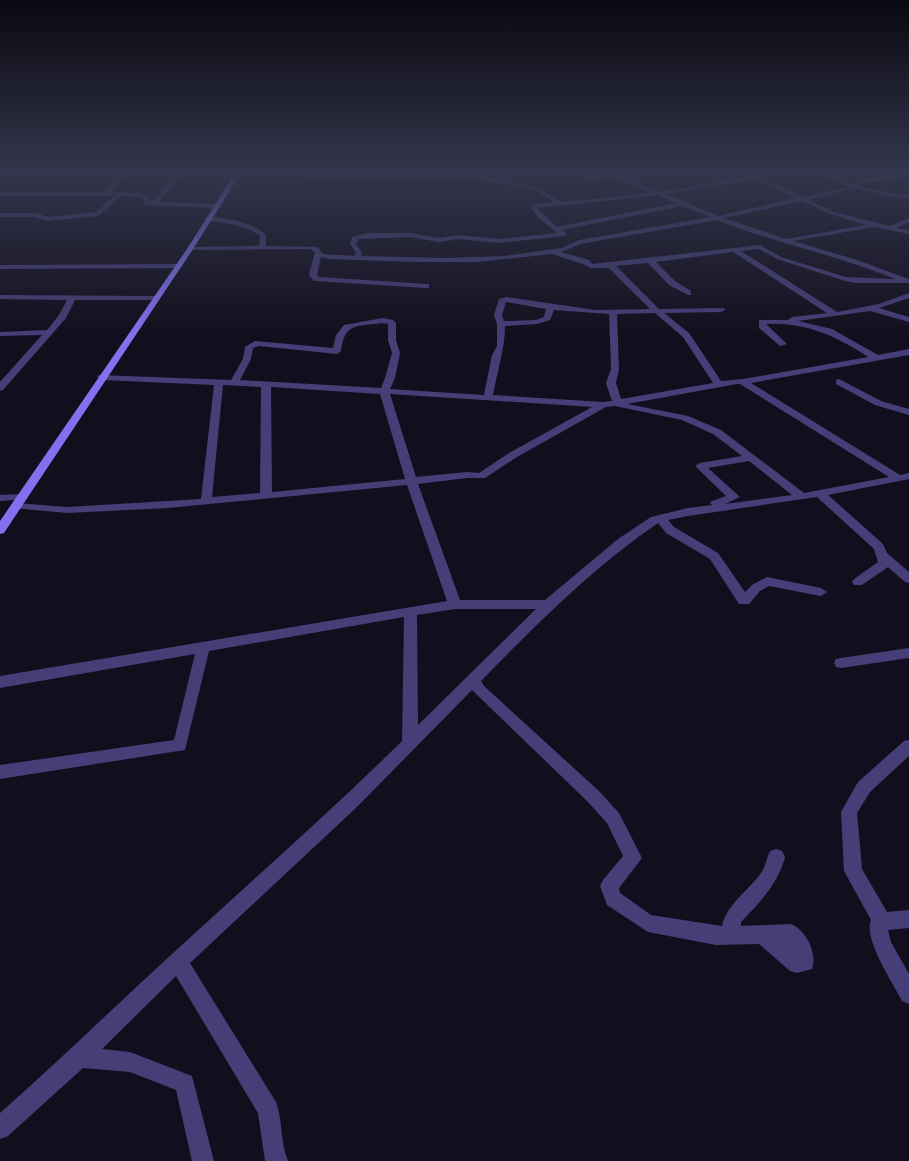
<svg xmlns="http://www.w3.org/2000/svg" width="909" height="1161" font-family="Karla,sans-serif">
	<style>
		.lines { fill: none; stroke-linecap: round; stroke-linejoin: round }
		.street { fill: #463e77; fill-rule: evenodd }
		.secondary { fill: #8171ef; fill-rule: evenodd }
	</style>
	<rect width="100%" height="100%" fill="#120e1d"/>
	<g class="lines">
		<g class="street">
			<path d="M 0,173 L 6,173 L 0,177 Z"/>
			<path d="M 121,173 L 127,173 L 111,192 L 141,193 L 153,201 L 176,173 L 182,173 L 159,202 L 216,204 L 219,206 L 216,208 L 146,205 L 143,203 L 145,201 L 140,197 L 121,196 L 98,216 L 47,221 L 35,217 L 0,217 L 0,213 L 36,213 L 48,217 L 96,212 L 114,196 L 0,196 L 0,192 L 104,192 Z"/>
			<path d="M 236,173 L 479,175 L 539,188 L 561,202 L 652,193 L 612,177 L 580,182 L 577,180 L 606,174 L 605,173 C 613,173 619,177 626,177 C 635,176 643,173 652,173 L 630,180 L 659,192 L 751,176 L 747,174 L 752,173 L 803,197 L 850,187 L 821,173 L 828,173 L 854,184 L 863,179 L 909,173 L 909,177 L 865,183 L 859,186 L 888,193 L 909,195 L 909,199 L 888,196 L 855,188 L 809,200 L 834,212 L 890,226 L 909,218 L 909,222 L 897,228 L 909,230 L 909,234 L 875,227 L 793,241 L 857,260 L 909,279 L 909,283 L 856,283 L 845,281 L 777,259 L 759,249 L 741,251 L 837,312 L 879,304 L 909,293 L 909,298 L 879,308 L 909,317 L 909,322 L 870,311 L 798,321 L 832,329 L 878,355 L 909,349 L 909,355 L 751,383 L 900,475 L 909,473 L 909,479 L 828,495 L 883,544 L 887,553 L 909,572 L 909,583 L 905,582 L 888,567 L 862,585 L 854,585 L 852,582 L 854,579 L 878,562 L 874,549 L 817,497 L 688,516 L 668,520 L 674,527 L 718,553 L 745,592 L 752,585 L 767,577 L 821,588 L 827,592 L 821,596 L 769,586 L 760,591 L 749,604 L 739,604 L 710,559 L 666,533 L 658,523 C 592,568 537,624 481,681 L 484,686 L 600,792 L 619,813 L 642,858 L 619,888 L 620,893 L 651,915 L 722,926 C 727,903 751,889 763,870 C 766,864 767,857 770,851 L 776,849 L 782,851 L 785,857 C 778,884 760,902 741,922 L 741,926 L 791,924 C 806,930 818,954 812,969 L 797,973 L 790,971 L 759,944 L 716,945 L 648,932 L 607,905 L 600,886 L 603,880 L 623,856 L 607,823 L 588,802 L 472,690 L 358,806 L 190,963 L 276,1102 C 283,1121 280,1142 288,1161 L 265,1161 L 258,1113 L 176,976 L 102,1049 L 130,1052 L 192,1076 L 214,1161 L 192,1161 L 176,1090 L 130,1072 L 83,1068 L 8,1136 L 0,1139 L 0,1113 C 59,1061 114,1007 172,954 C 249,883 328,814 402,741 L 404,617 L 209,651 L 185,750 L 0,779 L 0,765 L 174,740 L 195,654 L 0,688 L 0,676 L 447,601 L 407,485 L 168,508 L 67,513 L 12,508 L 10,506 L 16,503 L 67,507 L 201,499 L 214,385 L 102,380 L 97,377 L 99,375 L 231,380 L 243,359 L 245,347 L 255,341 L 333,348 L 336,335 L 344,325 L 383,318 L 393,320 L 396,323 L 396,340 L 400,353 L 395,378 L 390,389 L 484,395 L 492,355 L 497,346 L 497,324 L 494,315 L 499,299 L 506,297 L 596,310 L 650,309 L 609,268 L 591,268 L 583,264 L 552,254 L 476,262 L 417,262 L 329,259 L 321,257 L 317,275 L 319,277 L 429,284 L 429,288 L 426,288 L 314,281 L 309,275 L 315,252 L 310,249 L 188,250 L 187,249 L 190,247 L 259,246 L 260,236 C 243,223 224,224 205,220 L 205,218 L 207,217 C 227,218 251,221 266,235 L 266,246 L 318,247 L 323,254 L 354,256 L 356,253 L 350,244 L 352,237 L 367,233 L 411,233 L 438,238 L 458,235 L 499,239 L 557,233 L 539,218 L 531,208 L 536,204 L 554,202 L 535,190 L 479,179 L 238,176 ZM 756,179 L 796,198 L 718,216 L 666,194 ZM 658,195 L 676,203 L 557,227 L 537,208 ZM 802,201 L 830,214 L 866,225 L 786,239 L 724,218 ZM 682,206 L 711,217 L 579,240 L 562,248 L 505,256 L 446,258 L 361,256 L 362,253 L 356,244 L 358,239 L 411,237 L 438,242 L 458,239 L 499,243 L 564,236 L 567,234 L 561,230 ZM 717,220 C 775,243 837,255 895,279 L 846,277 L 781,257 L 760,245 L 592,264 L 589,260 L 561,252 L 580,244 ZM 733,252 L 827,313 L 792,317 L 788,320 L 759,320 L 759,328 L 780,346 L 787,344 L 766,324 C 806,322 836,336 868,357 L 743,379 L 721,381 L 689,333 L 664,313 L 721,312 L 725,310 L 724,308 L 659,309 L 616,266 L 648,263 L 669,285 L 688,295 L 691,295 L 691,291 L 675,281 L 656,262 ZM 506,302 L 507,302 L 546,309 L 544,317 L 536,320 L 504,321 L 502,315 ZM 554,310 L 609,314 L 611,369 L 606,383 L 612,401 L 603,402 L 493,395 C 497,372 505,349 505,326 L 537,324 L 550,320 ZM 617,314 L 655,313 L 683,337 L 713,383 L 621,399 L 616,383 L 619,369 ZM 381,323 L 388,324 L 388,340 L 392,353 L 385,378 L 381,388 L 240,380 L 251,359 L 253,348 L 259,346 L 337,354 L 341,351 C 345,322 356,327 381,323 ZM 737,384 L 740,384 L 889,477 L 804,493 L 721,430 L 688,416 L 627,404 ZM 223,385 L 261,387 L 260,493 L 212,497 ZM 271,387 L 380,394 L 405,479 L 272,492 ZM 390,394 L 592,407 L 509,453 L 479,473 L 467,472 L 416,477 ZM 615,406 L 682,420 L 713,434 L 742,456 L 700,463 L 695,466 L 726,496 L 712,501 L 710,503 L 712,505 L 688,508 L 651,517 L 618,539 L 545,600 L 460,600 L 418,484 L 467,478 L 485,478 L 517,457 L 606,407 ZM 749,461 L 792,495 L 725,504 L 740,497 L 708,468 ZM 455,609 L 536,609 L 418,725 L 417,615 Z"/>
			<path d="M 178,264 L 181,264 L 181,268 L 0,269 L 0,265 Z"/>
			<path d="M 0,295 L 155,296 L 159,298 L 155,300 L 75,300 L 66,318 L 3,390 L 0,391 L 0,382 L 42,335 L 0,336 L 0,332 L 47,330 L 59,315 L 67,300 L 0,299 Z"/>
			<path d="M 839,379 L 881,401 L 909,409 L 909,415 L 875,405 L 836,384 L 836,380 Z"/>
			<path d="M 22,494 L 26,495 L 28,497 L 26,499 L 0,501 L 0,495 Z"/>
			<path d="M 909,648 L 909,658 L 841,668 L 836,667 L 834,663 L 836,659 L 841,658 Z"/>
			<path d="M 909,740 L 909,756 L 870,792 L 857,813 L 862,869 L 887,912 L 909,910 L 909,928 L 888,930 L 891,942 L 909,974 L 909,1004 L 902,1001 C 893,983 863,939 871,920 L 844,871 L 841,812 L 858,782 L 904,741 Z"/>
		</g>
		<path class="secondary" d="M 235,173 L 241,173 L 193,249 L 4,533 L 0,534 L 0,521 L 187,249 Z"/>
	</g>
	<linearGradient id="sky" x2="0" y2="1"><stop stop-color="#0a0810"/><stop offset="0.51" stop-color="#33364c"/><stop offset="1" stop-color="#33364c" stop-opacity="0"/></linearGradient>
	<rect width="909" height="336" fill="url(#sky)"/>
</svg>
